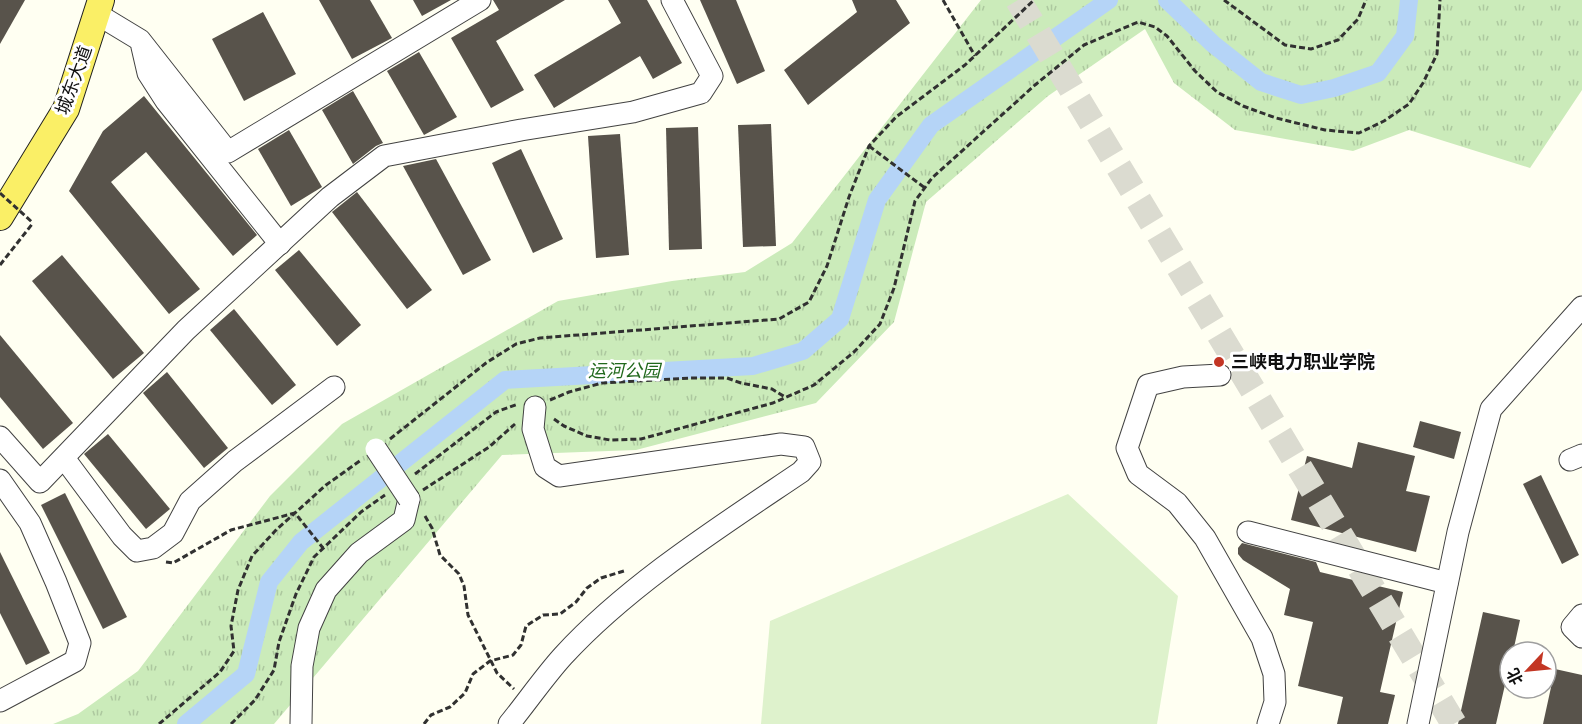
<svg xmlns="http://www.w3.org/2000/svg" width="1582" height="724" font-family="'Roboto Serif','Noto Sans SC',serif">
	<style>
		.grass { fill: url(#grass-tufts) }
		.pitch { fill: #def2cc }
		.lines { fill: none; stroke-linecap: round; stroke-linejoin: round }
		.canal { stroke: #b5d4f7; stroke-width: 18 }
		.building { fill: #58534b }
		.major-tunnel { stroke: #dbdbd0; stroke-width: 26; stroke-dasharray: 26 13; stroke-linecap: butt }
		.minor-casing { stroke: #424242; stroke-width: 23 }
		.major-casing { stroke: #202020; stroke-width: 28 }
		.path { stroke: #313131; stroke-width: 3; stroke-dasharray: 6 3; stroke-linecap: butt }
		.minor { stroke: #fff; stroke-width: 21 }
		.major { stroke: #faef66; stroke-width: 26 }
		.minor-bridge-casing { stroke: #424242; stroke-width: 23; stroke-linecap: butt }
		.path-bridge { stroke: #313131; stroke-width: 3; stroke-dasharray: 6 3; stroke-linecap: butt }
		.minor-bridge { stroke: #fff; stroke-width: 21 }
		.poi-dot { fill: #c33624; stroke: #fff; stroke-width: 2 }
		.labels { text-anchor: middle; stroke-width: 6; stroke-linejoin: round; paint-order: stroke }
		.street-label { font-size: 18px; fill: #0f0f0f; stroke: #fff }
		.poi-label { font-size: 18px; font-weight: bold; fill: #0f0f0f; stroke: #fff; text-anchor: start }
		.park-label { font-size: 18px; font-style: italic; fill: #21691d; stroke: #fff }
	</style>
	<defs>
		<pattern id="grass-tufts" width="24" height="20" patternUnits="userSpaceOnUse" patternTransform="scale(1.5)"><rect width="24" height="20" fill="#cbebba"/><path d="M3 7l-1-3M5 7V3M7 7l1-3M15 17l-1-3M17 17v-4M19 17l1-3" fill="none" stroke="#adc89f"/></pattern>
	</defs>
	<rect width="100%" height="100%" fill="#fffff2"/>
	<path class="grass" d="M 981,0 L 1582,0 L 1582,90 L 1530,168 L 1409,130 L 1353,151 L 1235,130 L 1174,83 L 1145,29 L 1048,96 L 926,202 L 894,322 L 816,403 L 636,450 L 502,455 L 274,724 L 53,724 L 78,714 L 138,671 L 270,496 L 342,424 L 558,301 L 672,281 L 745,272 L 792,243 Z"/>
	<path class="pitch" d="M 1068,494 L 1178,596 L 1157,724 L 761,724 L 770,621 Z"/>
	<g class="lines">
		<g class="canal">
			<path d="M 1167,0 L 1213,44 L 1261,82 L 1301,95 L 1334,88 L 1378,73 L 1405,36 L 1409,0"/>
			<path d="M 186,724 L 246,674 L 269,582 L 301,542 L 505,380 L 753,366 L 803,351 L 840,319 L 877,200 L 931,125 L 1109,0"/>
		</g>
	</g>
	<g class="building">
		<path d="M 0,0 L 25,0 L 0,44 Z"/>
		<path d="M 319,0 L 370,0 L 392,38 L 352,59 Z"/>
		<path d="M 413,0 L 451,0 L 422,16 Z"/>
		<path d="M 493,0 L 565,0 L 496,41 L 524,90 L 491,108 L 451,38 L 499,10 Z"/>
		<path d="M 608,0 L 647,0 L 682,63 L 653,79 L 640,56 L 554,108 L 534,75 L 621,23 Z"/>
		<path d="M 700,0 L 736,0 L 765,71 L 737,84 Z"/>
		<path d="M 852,0 L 896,0 L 910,23 L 808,105 L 784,70 L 857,12 Z"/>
		<path d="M 263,12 L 296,74 L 244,101 L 212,39 Z"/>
		<path d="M 419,52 L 457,117 L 424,135 L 387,71 Z"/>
		<path d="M 353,91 L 383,143 L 376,146 L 353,164 L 322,110 Z"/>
		<path d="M 144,96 L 257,235 L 233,256 L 146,152 L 111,182 L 200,289 L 169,314 L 69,191 L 103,131 Z"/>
		<path d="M 771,124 L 776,246 L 743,247 L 738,125 Z"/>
		<path d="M 698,127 L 702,249 L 669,250 L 666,128 Z"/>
		<path d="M 289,130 L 322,187 L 291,206 L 258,149 Z"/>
		<path d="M 620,134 L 629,255 L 596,258 L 588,136 Z"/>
		<path d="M 521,149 L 563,239 L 533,253 L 492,163 Z"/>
		<path d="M 436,159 L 491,260 L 463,275 L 403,166 Z"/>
		<path d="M 357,192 L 432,290 L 407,309 L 332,212 Z"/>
		<path d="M 299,250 L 361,325 L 337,346 L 275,270 Z"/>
		<path d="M 62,255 L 144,353 L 113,379 L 32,281 Z"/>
		<path d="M 234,309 L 296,385 L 272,405 L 210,330 Z"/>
		<path d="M 0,335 L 73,423 L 43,449 L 0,397 Z"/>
		<path d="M 167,372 L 228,448 L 204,468 L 143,393 Z"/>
		<path d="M 1420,421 L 1461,432 L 1454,459 L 1413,447 Z"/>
		<path d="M 108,434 L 170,509 L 146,529 L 84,454 Z"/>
		<path d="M 1358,442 L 1415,456 L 1406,491 L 1430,496 L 1416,552 L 1291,520 L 1307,456 L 1352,468 Z"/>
		<path d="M 1541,475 L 1579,555 L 1562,564 L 1523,484 Z"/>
		<path d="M 65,493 L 127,617 L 103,629 L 41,505 Z"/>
		<path d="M 1242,543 L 1316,562 L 1320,572 L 1403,592 L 1380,692 L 1395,695 L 1388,724 L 1337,724 L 1343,697 L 1298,686 L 1313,622 L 1284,615 L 1290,589 L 1243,560 L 1238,554 L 1238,548 Z"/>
		<path d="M 0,552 L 50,653 L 26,665 L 0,613 Z"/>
		<path d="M 1483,612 L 1520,620 L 1513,652 L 1510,652 L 1510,663 L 1496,724 L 1458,724 Z"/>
		<path d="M 1555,669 L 1582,675 L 1582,724 L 1543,724 Z"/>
	</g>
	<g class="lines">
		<path class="major-tunnel" d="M 1018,0 L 1454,724"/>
		<g class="minor-casing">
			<g id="minor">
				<path d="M 97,14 L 140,40 L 228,152 L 480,0"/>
				<path d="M 142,47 L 148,73 L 166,101 L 280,244"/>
				<path d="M 1220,375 L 1183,377 L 1148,385 L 1127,448 L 1138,474 L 1177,503 L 1205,538 L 1262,638 L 1274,674 L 1275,702 L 1268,724"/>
				<path d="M 0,437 L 40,482 L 186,330 L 330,197 L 384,156 L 521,130 L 633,112 L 701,93 L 712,76 L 672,0"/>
				<path d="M 64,458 L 122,536 L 137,551 L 153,548 L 173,533 L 190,501 L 235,461 L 334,387"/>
				<path d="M 1570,460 L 1582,455"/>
				<path d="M 0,480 L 30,523 L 56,582 L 80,643 L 75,661 L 0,701"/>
				<path d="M 1248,532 L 1447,583"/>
				<path d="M 1582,615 L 1572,627 L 1582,637"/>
				<path d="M 301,724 L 302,666 L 309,628 L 326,590 L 359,553 L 404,520 L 409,499"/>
				<path d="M 509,724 C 527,702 544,677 563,656 C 628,585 721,526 801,472 L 810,462 L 804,447 L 781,444 L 559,476 L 545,467 L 533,429 L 535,407"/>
				<path d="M 1418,724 L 1458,532 L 1491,409 L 1582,307"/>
			</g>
		</g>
		<g class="major-casing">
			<path id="major" d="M 0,217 L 66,109 L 101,0"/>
		</g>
		<g class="path">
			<path d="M 943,0 L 975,56"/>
			<path d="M 1224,0 L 1285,45 L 1311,49 L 1338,40 L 1358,19 L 1366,0"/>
			<path d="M 869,146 L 925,188"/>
			<path d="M 0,265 L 33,223"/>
			<path d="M 550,400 L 569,392 L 602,383 L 691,378 L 727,378 L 741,383 L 772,389 L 785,397"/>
			<path d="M 554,419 L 564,426 L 587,436 L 610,440 L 641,439 L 773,403 L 814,385 L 854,352 L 880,324 L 894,288 L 915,201 L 932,178 L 1035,85 L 1084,45 L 1138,22 L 1155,27 L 1167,36 L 1195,71 L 1217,92 L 1243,106 L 1276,118 L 1325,130 L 1359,133 L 1384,121 L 1409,104 L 1423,83 L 1437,54 L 1440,0"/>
			<path d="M 390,439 L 486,363 L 516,344 L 540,338 L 779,319 L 809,302 L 827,266 L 849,197 L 869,146 L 896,117 L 965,65 L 1034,0"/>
			<path d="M 415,474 L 496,412 L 518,404"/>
			<path d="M 423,490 L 489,447 L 515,424"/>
			<path d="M 425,516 L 432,528 L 440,555 L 459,574 L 464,586 L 468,615 L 497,673 L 514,689"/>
			<path d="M 166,562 L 173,563 L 231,530 L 295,513 L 323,548"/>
			<path d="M 159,724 L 220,672 L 234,651 L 231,626 L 238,590 L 252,556 L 277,529 L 295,513 L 326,485 L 361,460"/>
			<path d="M 231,724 L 255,700 L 274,670 L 279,642 L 296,594 L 314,557 L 361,512 L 385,495"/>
			<path d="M 424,724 L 431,715 L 450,707 L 465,693 L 473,674 L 490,661 L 513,655 L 521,645 L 526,626 L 543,615 L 560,614 L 576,602 L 587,588 L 601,578 L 624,571 L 626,572"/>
		</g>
		<use href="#minor" class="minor"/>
		<use href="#major" class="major"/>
		<g class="minor-bridge-casing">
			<path id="minor-bridge" d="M 376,449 L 409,499"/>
		</g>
		<path class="path-bridge" d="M 0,193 L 33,223"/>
		<use href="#minor-bridge" class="minor-bridge"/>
	</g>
	<circle class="poi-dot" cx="1219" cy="362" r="6"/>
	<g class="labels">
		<g class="street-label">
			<text transform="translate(74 80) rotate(-70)" y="6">城东大道</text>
		</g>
		<g class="poi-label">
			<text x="1231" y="368">三峡电力职业学院</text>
		</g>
		<g class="park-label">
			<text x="624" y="377">运河公园</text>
		</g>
	</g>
	<g transform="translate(1528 670) rotate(244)"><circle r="28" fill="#ffffff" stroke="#9f9f9f" stroke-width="1.5"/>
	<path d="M0-4.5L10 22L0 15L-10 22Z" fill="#c33624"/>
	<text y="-9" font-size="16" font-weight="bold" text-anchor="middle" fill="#0f0f0f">北</text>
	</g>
</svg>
